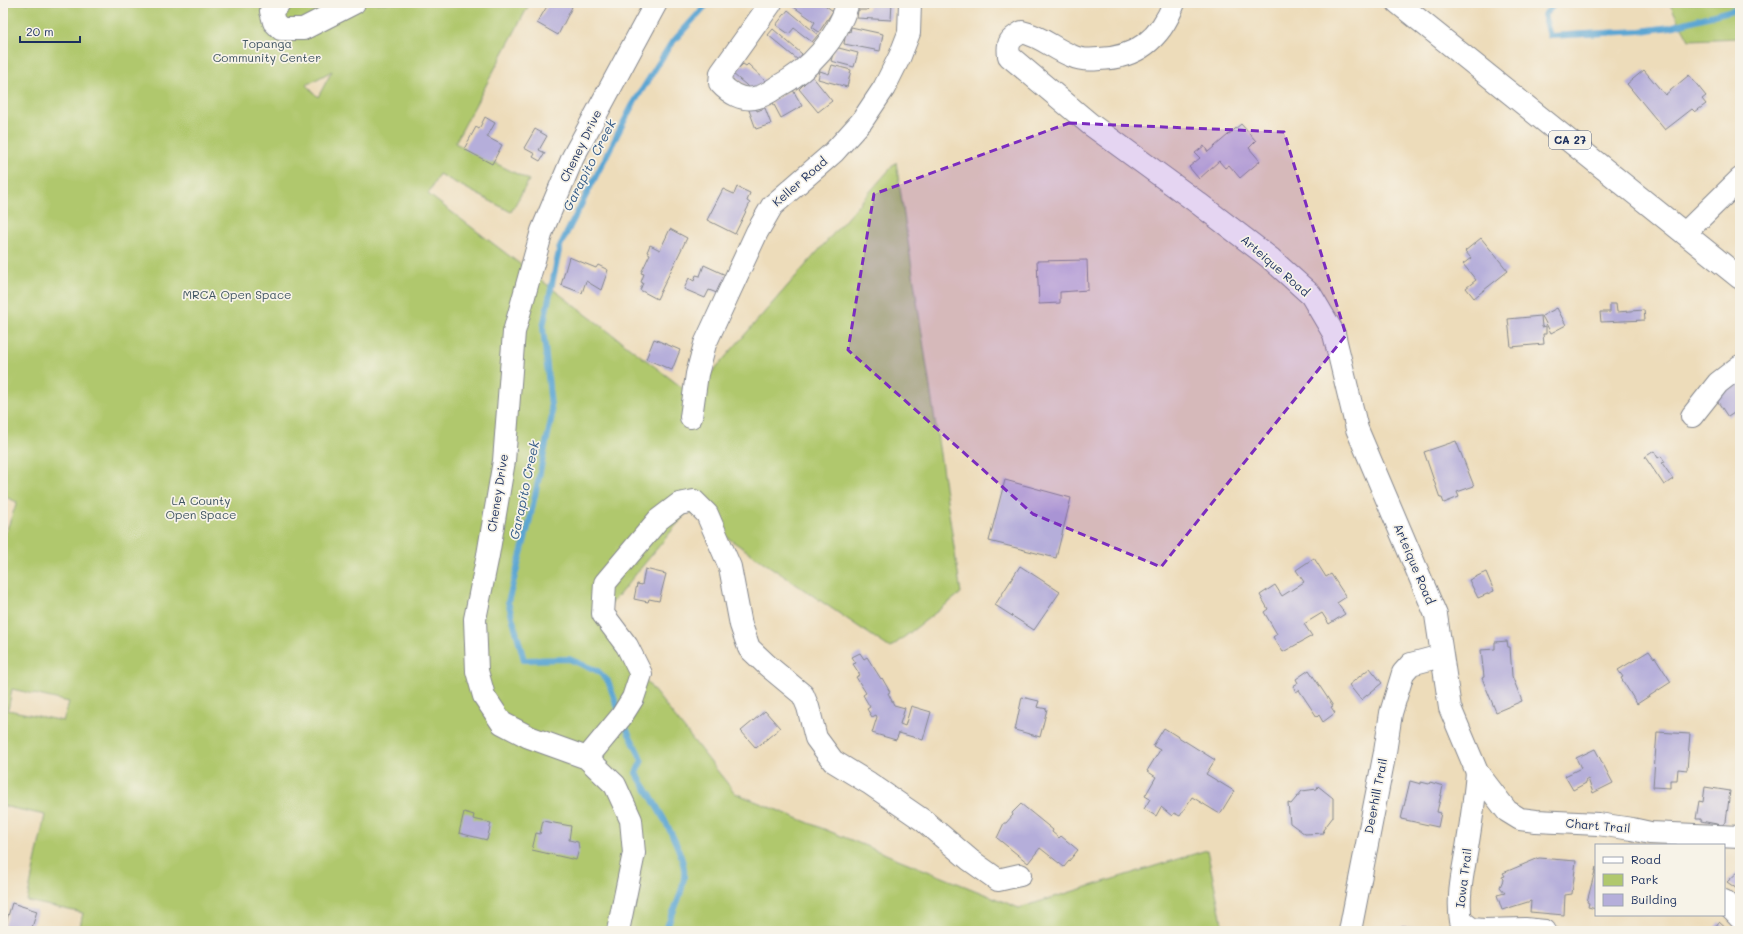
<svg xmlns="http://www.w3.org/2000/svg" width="1743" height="934" font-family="Mali,sans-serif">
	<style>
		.green { fill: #b0c86d; stroke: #667c66; fill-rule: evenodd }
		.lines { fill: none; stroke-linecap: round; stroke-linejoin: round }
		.stream { stroke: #5ba6d3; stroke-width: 6 }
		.building { fill: #b5aeda }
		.minor-casing { stroke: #84868c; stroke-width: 24 }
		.major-casing { stroke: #84868c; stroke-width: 24 }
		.minor { stroke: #fff; stroke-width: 22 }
		.major { stroke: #fff; stroke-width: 22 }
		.marked { fill: #7b2cbf; fill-opacity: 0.2; stroke: #7b2cbf; stroke-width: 3; stroke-dasharray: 8 5; stroke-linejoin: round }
		.labels { text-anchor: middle; stroke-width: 3.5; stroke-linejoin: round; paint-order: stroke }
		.shield { fill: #f7f3e8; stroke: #5d6a87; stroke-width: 1 }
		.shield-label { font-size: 11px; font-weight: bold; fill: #1b2f5e }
		.park-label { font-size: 12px; fill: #405562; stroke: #f7f3e8 }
		.street-label { font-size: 12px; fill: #1b2f5e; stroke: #f7f3e8 }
		.water-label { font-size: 13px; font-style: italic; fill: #315987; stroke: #f7f3e8 }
	</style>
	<rect width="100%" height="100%" fill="#f7f3e8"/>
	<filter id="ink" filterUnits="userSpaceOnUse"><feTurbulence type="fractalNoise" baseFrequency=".025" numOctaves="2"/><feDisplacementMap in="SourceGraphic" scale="8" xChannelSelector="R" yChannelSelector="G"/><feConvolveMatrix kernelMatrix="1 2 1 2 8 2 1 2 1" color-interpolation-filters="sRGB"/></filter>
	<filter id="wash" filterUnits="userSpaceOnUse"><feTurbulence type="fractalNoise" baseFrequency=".012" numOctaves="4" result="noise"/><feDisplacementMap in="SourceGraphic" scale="16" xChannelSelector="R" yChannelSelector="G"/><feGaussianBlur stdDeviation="0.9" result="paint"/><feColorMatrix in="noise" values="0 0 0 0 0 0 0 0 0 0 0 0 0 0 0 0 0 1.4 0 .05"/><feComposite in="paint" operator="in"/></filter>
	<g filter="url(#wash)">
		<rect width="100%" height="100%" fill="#eddcba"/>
		<g class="green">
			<path d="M 3,3 L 530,3 L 455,143 L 529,180 L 511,212 L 439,174 L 428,194 L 692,395 L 896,162 L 961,593 L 890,648 L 688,511 L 598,620 L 735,793 L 1019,908 L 1207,850 L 1224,931 L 79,931 L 83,913 L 27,901 L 45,815 L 3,806 L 3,540 L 17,502 L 3,496 ZM 332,71 L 318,97 L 306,85 ZM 12,689 L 69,702 L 63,721 L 8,710 Z"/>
			<path d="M 1669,3 L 1740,3 L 1740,38 L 1689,40 Z"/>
		</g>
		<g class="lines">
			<g class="stream">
				<path d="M 1556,3 L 1544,15 L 1550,36 L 1641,31 L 1670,27 L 1740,8"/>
				<path d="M 619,711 L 608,681 L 598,671 L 569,659 L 524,660 L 508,602 L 528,528 L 552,416 L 543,327 L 560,246 L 632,106 L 670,45 L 708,3"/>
				<path d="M 623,722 L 642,760 L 636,773 C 650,794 681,844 684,869 C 686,888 672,914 665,931"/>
			</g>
		</g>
		<g id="blocks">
			<g class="building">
				<path d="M 549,3 L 568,3 L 567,4 L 572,7 L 558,35 L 537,23 Z"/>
				<path d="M 793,3 L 822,3 L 833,11 L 819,32 L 812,27 L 815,22 L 791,5 Z"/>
				<path d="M 871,3 L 892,3 L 891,20 L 857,18 L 858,10 L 867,10 Z"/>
				<path d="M 788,10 L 818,35 L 812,42 L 794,28 L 789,34 L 776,25 Z"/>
				<path d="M 851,27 L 883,34 L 880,51 L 844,44 L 846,31 L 850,32 Z"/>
				<path d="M 773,29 L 802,54 L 798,60 L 768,35 Z"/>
				<path d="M 835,47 L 858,53 L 854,67 L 831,61 Z"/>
				<path d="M 743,64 L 746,66 L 748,64 L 766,81 L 752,90 L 733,74 Z"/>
				<path d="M 832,65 L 851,70 L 847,87 L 818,79 L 820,71 L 829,74 Z"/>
				<path d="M 1644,70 L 1665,95 L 1689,75 L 1706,96 L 1702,99 L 1706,104 L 1695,112 L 1692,109 L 1665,130 L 1627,84 Z"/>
				<path d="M 812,76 L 832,101 L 818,112 L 799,89 Z"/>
				<path d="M 793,90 L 802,106 L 781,118 L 772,101 Z"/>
				<path d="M 756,107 L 757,111 L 765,108 L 771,124 L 756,129 L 749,110 Z"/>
				<path d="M 485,117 L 495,123 L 487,137 L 502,145 L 492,164 L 464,149 L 476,127 L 479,129 Z"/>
				<path d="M 1241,124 L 1256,141 L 1249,148 L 1260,161 L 1240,178 L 1229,165 L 1225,168 L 1219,161 L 1199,179 L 1189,167 L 1200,158 L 1195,153 L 1204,146 L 1208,152 Z"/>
				<path d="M 535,129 L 547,136 L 539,150 L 545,153 L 540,161 L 533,157 L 535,154 L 524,148 Z"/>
				<path d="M 737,187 L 750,193 L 747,201 L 750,203 L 735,234 L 707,220 L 723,189 L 734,194 Z"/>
				<path d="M 670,229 L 687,238 L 657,299 L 640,290 L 643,283 L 641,282 L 644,274 L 641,273 L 650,254 L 647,252 L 650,245 L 660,250 Z"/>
				<path d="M 1481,238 L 1508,271 L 1474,298 L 1466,288 L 1476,280 L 1463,264 L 1471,258 L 1465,251 Z"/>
				<path d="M 569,257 L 596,268 L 598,265 L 608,270 L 601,290 L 586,281 L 582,293 L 561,285 Z"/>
				<path d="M 1087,260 L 1088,290 L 1060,292 L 1060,303 L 1039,304 L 1037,261 Z"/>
				<path d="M 704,265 L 730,277 L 722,295 L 709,290 L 705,298 L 684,289 L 689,278 L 694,281 L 696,275 L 700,276 Z"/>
				<path d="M 1610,304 L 1616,304 L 1617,312 L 1644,310 L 1645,320 L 1601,322 L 1600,312 L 1610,312 Z"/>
				<path d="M 1557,308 L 1566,325 L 1551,333 L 1542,316 Z"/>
				<path d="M 1541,316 L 1542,327 L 1546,326 L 1546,334 L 1543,334 L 1544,344 L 1511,347 L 1508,319 Z"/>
				<path d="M 654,339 L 680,350 L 672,370 L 646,359 Z"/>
				<path d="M 1740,380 L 1740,409 L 1728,417 L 1714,396 Z"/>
				<path d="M 1456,441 L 1474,486 L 1457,492 L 1459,497 L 1444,503 L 1442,498 L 1440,498 L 1424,452 Z"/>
				<path d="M 1654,451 L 1658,458 L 1661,456 L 1665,462 L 1662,463 L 1673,479 L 1664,485 L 1645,457 Z"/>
				<path d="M 1005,480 L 1071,498 L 1056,558 L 989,541 Z"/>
				<path d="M 1314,558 L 1326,577 L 1331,574 L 1346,597 L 1337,603 L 1345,614 L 1329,624 L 1322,613 L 1304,624 L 1312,636 L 1283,652 L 1273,637 L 1277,634 L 1264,612 L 1268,609 L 1260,595 L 1275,585 L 1282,596 L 1304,582 L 1296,570 Z"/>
				<path d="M 1020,566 L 1060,592 L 1034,630 L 995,605 Z"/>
				<path d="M 645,569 L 666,574 L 659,601 L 649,599 L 648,602 L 634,599 L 637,584 L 642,585 Z"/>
				<path d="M 1486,572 L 1494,591 L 1478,598 L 1469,580 Z"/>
				<path d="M 1507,641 L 1508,647 L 1510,647 L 1512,676 L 1522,701 L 1496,712 L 1482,678 L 1484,677 L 1481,650 L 1495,649 L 1495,642 Z"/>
				<path d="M 1649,651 L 1654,658 L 1655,657 L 1671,682 L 1637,704 L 1621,678 L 1623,677 L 1618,670 Z"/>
				<path d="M 860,653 L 864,659 L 867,657 L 881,679 L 882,678 L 890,692 L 888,693 L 894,705 L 905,708 L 900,724 L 905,726 L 911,706 L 931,712 L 923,740 L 899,733 L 896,740 L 872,733 L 877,717 L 876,715 L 872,717 L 867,709 L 870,707 L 863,695 L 866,693 L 856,677 L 860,675 L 853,664 L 856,663 L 852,657 Z"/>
				<path d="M 1370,668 L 1382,683 L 1361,700 L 1349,685 Z"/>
				<path d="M 1309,670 L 1333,706 L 1331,707 L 1335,713 L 1323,722 L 1319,715 L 1317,717 L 1299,690 L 1296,692 L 1293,686 L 1298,683 L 1296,679 Z"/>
				<path d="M 1022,697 L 1039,701 L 1037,707 L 1047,709 L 1040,737 L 1015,730 Z"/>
				<path d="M 765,711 L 780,728 L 756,748 L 741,731 Z"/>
				<path d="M 1164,728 L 1215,760 L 1206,774 L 1234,791 L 1220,814 L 1192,797 L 1180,816 L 1174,813 L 1172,816 L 1161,807 L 1156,816 L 1144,809 L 1150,799 L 1145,796 L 1156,777 L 1147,771 L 1160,750 L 1153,746 Z"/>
				<path d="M 1657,732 L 1690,734 L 1687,770 L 1678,769 L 1677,780 L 1670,780 L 1670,788 L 1653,787 Z"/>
				<path d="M 1595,749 L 1613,783 L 1593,793 L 1588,779 L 1585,781 L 1586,783 L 1573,790 L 1565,776 L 1581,768 L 1576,758 Z"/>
				<path d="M 1410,781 L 1421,784 L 1421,782 L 1429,784 L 1430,782 L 1443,786 L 1437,812 L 1441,813 L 1438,827 L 1401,819 Z"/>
				<path d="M 1318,786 L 1333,798 L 1333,817 L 1323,830 L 1324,833 L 1305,834 L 1290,823 L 1288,803 L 1291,804 L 1302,791 L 1317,789 Z"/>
				<path d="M 1705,787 L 1730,791 L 1726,822 L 1722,825 L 1701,821 L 1701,819 L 1696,819 L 1699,801 L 1703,802 Z"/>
				<path d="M 1021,804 L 1053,830 L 1052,832 L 1059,838 L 1061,836 L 1078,850 L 1064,867 L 1040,848 L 1028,863 L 997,838 L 1004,823 L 1006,823 L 1013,815 L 1012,813 Z"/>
				<path d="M 464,812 L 474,815 L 473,819 L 491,823 L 487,840 L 459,833 Z"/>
				<path d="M 543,821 L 571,826 L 569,840 L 578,842 L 579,849 L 576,860 L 532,850 L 536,833 L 540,834 Z"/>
				<path d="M 1539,858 L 1576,861 L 1572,894 L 1565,895 L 1564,915 L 1530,912 L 1531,901 L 1502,910 L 1497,895 L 1505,893 L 1500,887 L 1503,880 L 1502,877 L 1505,876 L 1503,873 Z"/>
				<path d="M 1596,867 L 1596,909 L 1588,907 L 1589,903 L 1587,902 Z"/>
				<path d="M 1740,870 L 1740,891 L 1727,882 Z"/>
				<path d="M 12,903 L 37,911 L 31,931 L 10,931 L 4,929 Z"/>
				<path d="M 1719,922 L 1729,931 L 1707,931 L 1709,929 L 1712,931 Z"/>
				<path d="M 1402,926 L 1417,928 L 1419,931 L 1401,931 Z"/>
			</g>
		</g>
	</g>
	<g filter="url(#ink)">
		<use href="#blocks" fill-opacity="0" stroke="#84868c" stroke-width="1"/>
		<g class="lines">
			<g class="minor-casing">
				<g id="minor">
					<path d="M 279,3 L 271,11 L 274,22 L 281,29 L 303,29 L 354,3"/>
					<path d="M 771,3 L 721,73 L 720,83 C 729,93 743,102 758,97 C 764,96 771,91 777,87 C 811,69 836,40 848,3"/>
					<path d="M 1174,3 C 1161,38 1137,58 1099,59 C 1090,60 1080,60 1072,56 C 1054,49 1041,36 1022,32 C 1010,39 1007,42 1009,56 L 1090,124 L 1194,200 L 1270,258 L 1311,295 L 1334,334 L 1357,429 L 1436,615 L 1450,708 L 1477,772 L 1507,811 L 1520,819 L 1536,821 L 1598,824 L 1632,829 L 1650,833 L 1740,837"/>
					<path d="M 1685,233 L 1740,179"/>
					<path d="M 1692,416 L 1718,383 L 1740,366"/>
					<path d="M 691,417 L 697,374 L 705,344 L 757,232 L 772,206 L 834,152 L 862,121 L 884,88 L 900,56 L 909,33 L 910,3"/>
					<path d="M 587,758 L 621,717 L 633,698 L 641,674 L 627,646 L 603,614 L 605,583 L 658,520 L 679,504 L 694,501 L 707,514 L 730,567 L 741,625 L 749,648 L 768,666 L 803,695 L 808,707 L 816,738 L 833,761 L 869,783 L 924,821 L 970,860 L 998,880 L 1020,875"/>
					<path d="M 1477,772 C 1475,798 1471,823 1467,848 C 1463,872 1457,897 1461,921 L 1472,929 L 1484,930 L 1525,929 L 1545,931"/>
					<path d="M 1724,901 L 1740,918"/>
					<path d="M 618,931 L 634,853 L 631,820 L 615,785 L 587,758 L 529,737 L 502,723 L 484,696 L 477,671 L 475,619 L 488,555 L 504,461 L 514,332 L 542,231 L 573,157 L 656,3"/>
					<path d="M 1350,931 L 1385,752 L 1391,713 L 1403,673 L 1411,664 L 1441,656"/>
				</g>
			</g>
			<g class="major-casing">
				<path id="major" d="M 1398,3 L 1740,278"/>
			</g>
			<use href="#minor" class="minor"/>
			<use href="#major" class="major"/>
		</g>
	</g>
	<path class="marked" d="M 1069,123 L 1284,132 L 1346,335 L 1161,567 L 1033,514 L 848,350 L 874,194 Z"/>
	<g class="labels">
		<rect class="shield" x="1549" y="131" width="42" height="18" rx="3"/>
		<g class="shield-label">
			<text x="1570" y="144">CA 27</text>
		</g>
		<g class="park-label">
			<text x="267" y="48">Topanga<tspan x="267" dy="14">Community Center</tspan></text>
			<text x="237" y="299">MRCA Open Space</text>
			<text x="201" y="505">LA County<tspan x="201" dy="14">Open Space</tspan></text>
		</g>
		<g class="street-label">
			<text transform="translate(581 146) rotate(-64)" y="4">Cheney Drive</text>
			<text transform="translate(800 182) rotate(-41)" y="4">Keller Road</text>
			<text transform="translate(1275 266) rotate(41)" y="4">Arteique Road</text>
			<text transform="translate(498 493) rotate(-81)" y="4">Cheney Drive</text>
			<text transform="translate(1414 564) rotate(67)" y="4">Arteique Road</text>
			<text transform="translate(1376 796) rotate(-79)" y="4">Deerhill Trail</text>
			<text transform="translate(1598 826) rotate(5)" y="4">Chart Trail</text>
			<text transform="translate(1464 878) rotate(-83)" y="4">Iowa Trail</text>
		</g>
		<g class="water-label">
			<text transform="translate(589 165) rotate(-63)" y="5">Garapito Creek</text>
			<text transform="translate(524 490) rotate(-78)" y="5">Garapito Creek</text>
		</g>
	</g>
	<rect width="1743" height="934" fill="none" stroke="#f7f3e8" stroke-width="16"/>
	<rect x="1595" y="844" width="130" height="72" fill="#f7f3e8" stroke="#9fa5b1"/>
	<rect x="1603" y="857" width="20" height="6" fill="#ffffff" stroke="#9fa5b1"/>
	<text x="1631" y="864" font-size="12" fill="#1b2f5e">Road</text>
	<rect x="1603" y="874" width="20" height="12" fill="#b0c86d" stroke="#9fa5b1"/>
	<text x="1631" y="884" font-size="12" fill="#1b2f5e">Park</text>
	<rect x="1603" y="894" width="20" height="12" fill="#b5aeda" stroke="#9fa5b1"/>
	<text x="1631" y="904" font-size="12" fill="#1b2f5e">Building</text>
	<path d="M20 36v6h60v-6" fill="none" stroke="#1b2f5e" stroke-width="2"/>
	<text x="26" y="36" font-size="12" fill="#1b2f5e" stroke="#f7f3e8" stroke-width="3" paint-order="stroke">20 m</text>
</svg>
